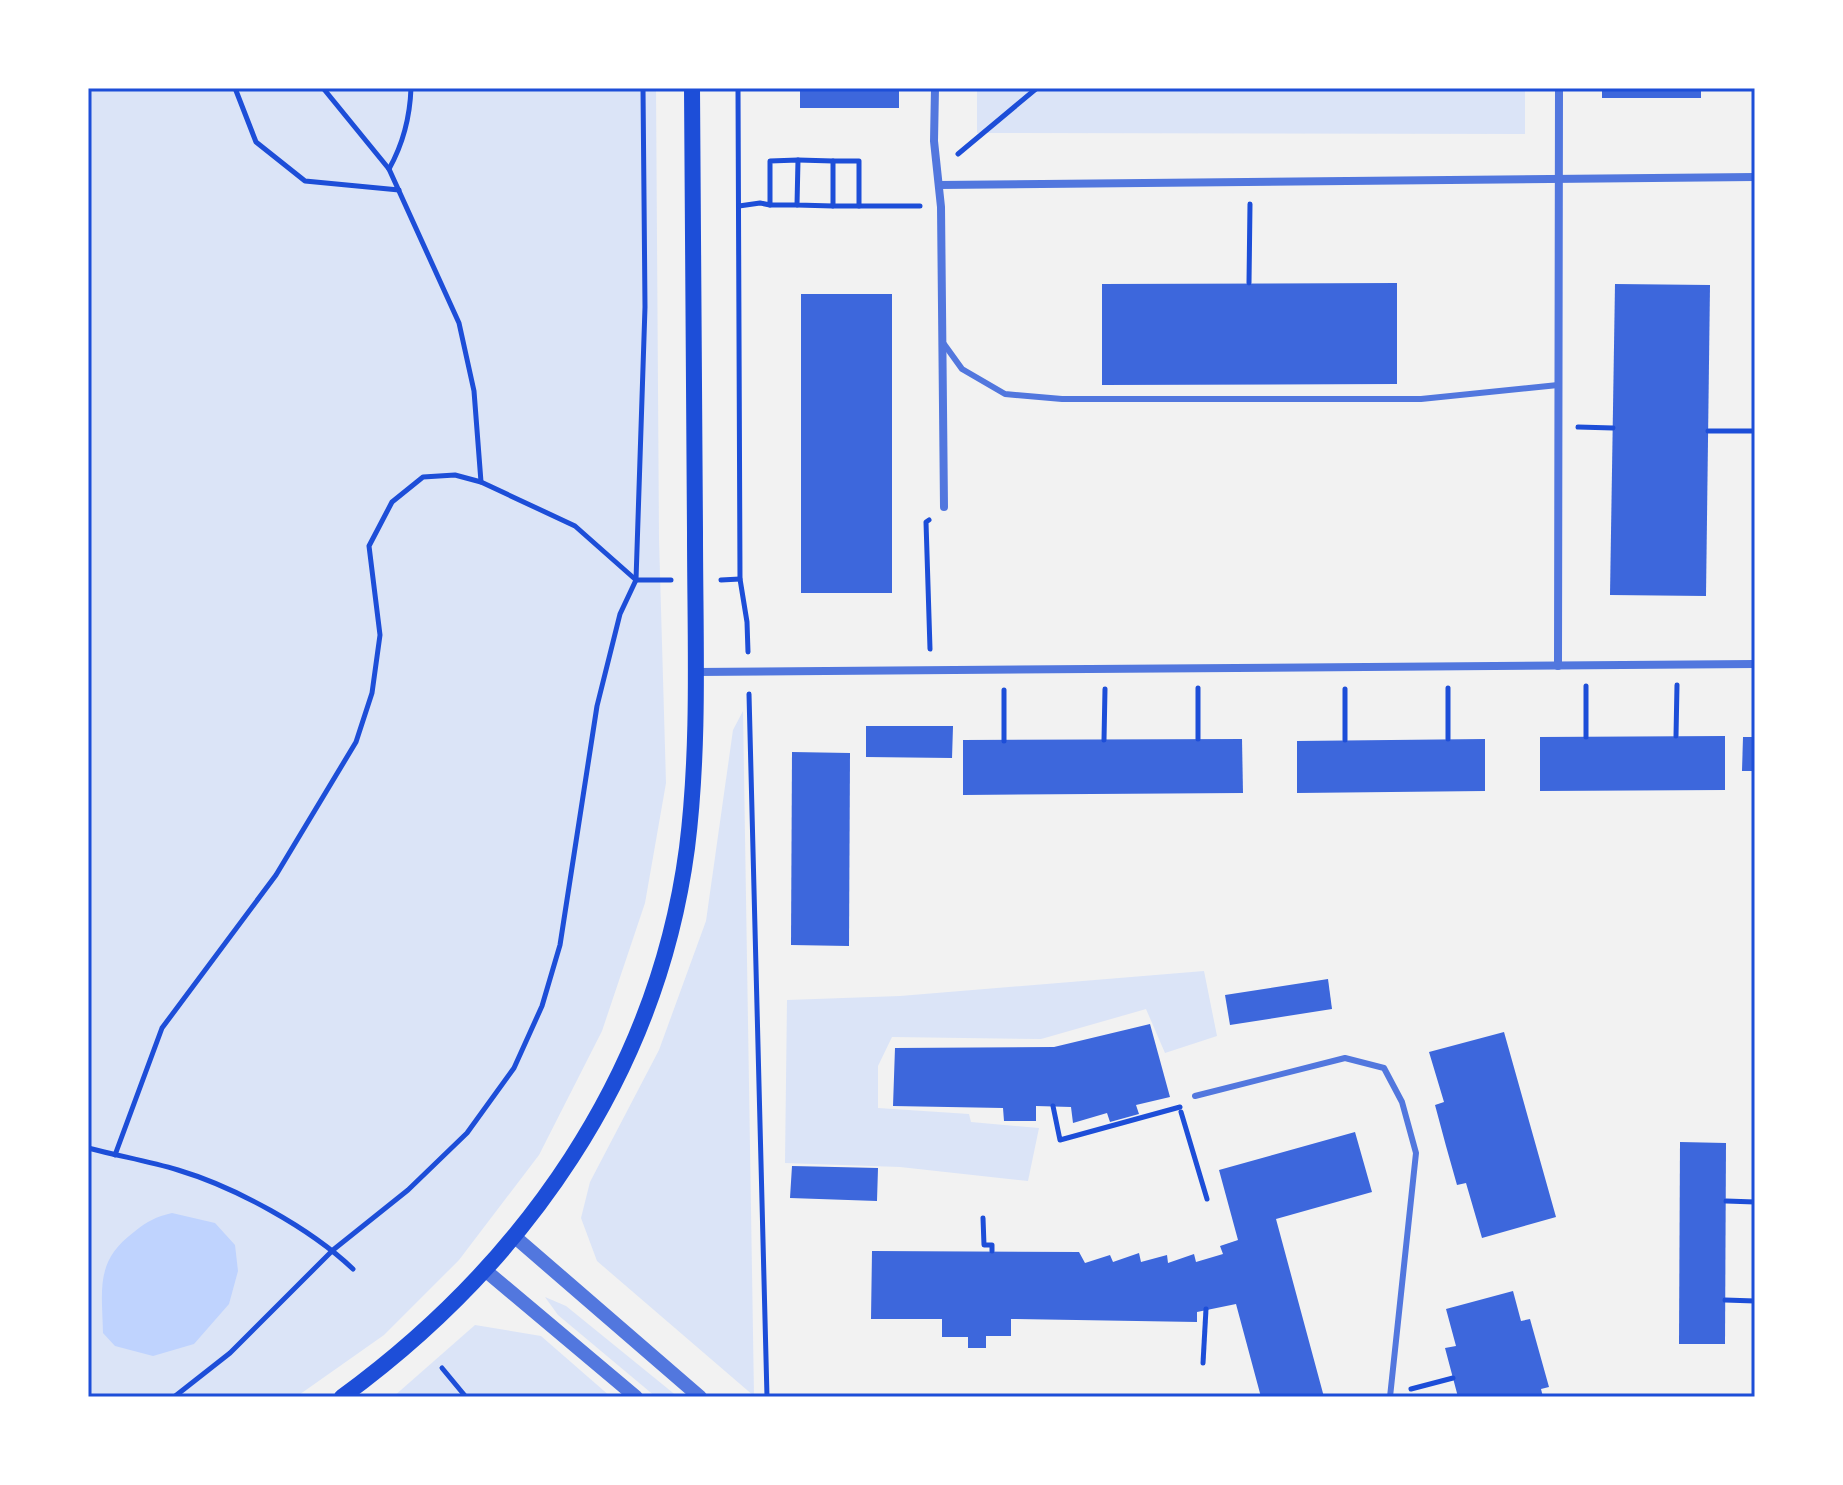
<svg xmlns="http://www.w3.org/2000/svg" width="1843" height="1485" font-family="'Alegreya Sans',sans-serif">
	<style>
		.green { fill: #dbe4f7 }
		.water { fill: #bfd3fe }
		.building { fill: #3d67dc }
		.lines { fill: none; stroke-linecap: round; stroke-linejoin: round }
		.path { stroke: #1d4ed8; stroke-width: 5 }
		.service { stroke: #5277de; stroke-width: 6 }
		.minor { stroke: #5277de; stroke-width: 8 }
		.tertiary { stroke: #5277de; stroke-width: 14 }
		.secondary { stroke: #1d4ed8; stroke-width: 16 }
		.neatline { fill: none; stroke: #1d4ed8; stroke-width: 3 }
	</style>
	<rect width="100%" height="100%" fill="#f2f2f2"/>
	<g class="green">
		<path d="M 88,88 L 656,88 L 659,539 L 666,783 L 645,903 L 602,1031 L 539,1155 L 459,1260 L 384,1335 L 296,1397 L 88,1397 Z"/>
		<path d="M 977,88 L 1525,88 L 1525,134 L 977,133 Z"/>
		<path d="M 743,711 L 754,1396 L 597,1261 L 581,1218 L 590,1182 L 659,1050 L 706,921 L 733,730 Z"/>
		<path d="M 1204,971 L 1217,1036 L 1165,1053 L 1146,1009 L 1041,1039 L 892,1037 L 878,1066 L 878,1108 L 969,1114 L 971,1122 L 1039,1128 L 1028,1181 L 900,1167 L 785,1163 L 787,1000 L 900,996 Z"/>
		<path d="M 545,1297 L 566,1306 L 678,1397 L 656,1397 L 558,1315 Z"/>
		<path d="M 475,1325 L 541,1336 L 611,1397 L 393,1397 Z"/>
	</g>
	<path class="water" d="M 172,1213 L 215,1223 L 235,1245 L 238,1271 L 229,1304 L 194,1344 L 153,1356 L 115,1346 L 103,1333 C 102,1289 95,1261 134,1232 C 147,1221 156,1217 172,1213 Z"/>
	<g class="building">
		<rect x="800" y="88" width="99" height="20"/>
		<rect x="1602" y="88" width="99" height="10"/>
		<path d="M 1397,283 L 1397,384 L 1102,385 L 1102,284 Z"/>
		<path d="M 1615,284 L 1710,285 L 1706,596 L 1610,595 Z"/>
		<rect x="801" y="294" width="91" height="299"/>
		<path d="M 866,726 L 953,726 L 952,758 L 866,757 Z"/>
		<path d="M 1725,736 L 1725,790 L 1540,791 L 1540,737 Z"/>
		<path d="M 1743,737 L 1755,737 L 1755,771 L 1742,771 Z"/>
		<path d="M 1242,739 L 1243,793 L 963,795 L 963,740 Z"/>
		<path d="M 1485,739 L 1485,791 L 1297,793 L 1297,741 Z"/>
		<path d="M 792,752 L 850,753 L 849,946 L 791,945 Z"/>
		<path d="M 1328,979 L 1332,1009 L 1230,1025 L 1225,995 Z"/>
		<path d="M 1150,1024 L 1170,1097 L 1136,1105 L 1139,1114 L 1110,1122 L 1107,1113 L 1073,1123 L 1071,1107 L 1036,1106 L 1036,1121 L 1004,1121 L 1003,1108 L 893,1106 L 895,1048 L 1054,1047 Z"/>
		<path d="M 1504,1032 L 1556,1217 L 1482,1238 L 1466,1183 L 1457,1185 L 1446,1146 L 1435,1105 L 1444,1102 L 1429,1052 Z"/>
		<path d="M 1355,1132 L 1372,1192 L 1276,1219 L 1324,1397 L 1261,1397 L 1236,1304 L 1197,1312 L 1197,1322 L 1011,1319 L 1011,1336 L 986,1336 L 986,1348 L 968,1348 L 968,1337 L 942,1337 L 942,1319 L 871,1319 L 872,1251 L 1079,1252 L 1085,1263 L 1110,1255 L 1113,1262 L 1139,1253 L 1141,1262 L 1167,1255 L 1168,1263 L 1194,1254 L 1196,1262 L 1223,1254 L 1220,1246 L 1238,1240 L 1219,1170 Z"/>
		<path d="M 1680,1142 L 1726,1143 L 1725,1344 L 1679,1344 Z"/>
		<path d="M 792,1166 L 878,1168 L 877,1201 L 790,1198 Z"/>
		<path d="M 1513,1291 L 1521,1321 L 1530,1319 L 1549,1387 L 1541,1389 L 1543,1397 L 1458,1397 L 1445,1348 L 1456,1346 L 1446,1309 Z"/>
	</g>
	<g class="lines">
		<g class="path">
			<path d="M 235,88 L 256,142 L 305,181 L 399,190"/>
			<path d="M 323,88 L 389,169 L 459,323 L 474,391 L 481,482 L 575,526 L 636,580 L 671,580"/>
			<path d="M 738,88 L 740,579 L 747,622 L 748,652"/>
			<path d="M 958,154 L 1037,88"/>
			<path d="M 798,160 L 833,161"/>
			<path d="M 389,169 C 403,144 410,117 411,88"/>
			<path d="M 770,205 L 797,205"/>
			<path d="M 739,206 L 760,203 L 770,205 L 770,161 L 798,160 L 797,205 L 833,206 L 833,161 L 859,161 L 859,206 L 920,206"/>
			<path d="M 833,206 L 859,206"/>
			<path d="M 1249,283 L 1250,204"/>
			<path d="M 1578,427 L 1613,428"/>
			<path d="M 1708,431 L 1755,431"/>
			<path d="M 929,520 L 926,522 L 930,649"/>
			<path d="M 721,580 L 740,579"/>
			<path d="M 1198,688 L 1198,739"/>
			<path d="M 1448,688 L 1448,739"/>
			<path d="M 1345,689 L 1345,740"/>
			<path d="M 749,694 L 767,1397"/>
			<path d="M 1676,736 L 1677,685"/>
			<path d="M 1586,737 L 1586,686"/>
			<path d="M 1104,740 L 1105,689"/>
			<path d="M 1004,741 L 1004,690"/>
			<path d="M 1053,1106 L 1060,1140 L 1180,1107"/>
			<path d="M 1181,1112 L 1207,1199"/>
			<path d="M 88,1148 C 118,1156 148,1161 178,1170 C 235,1187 310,1228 353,1269"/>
			<path d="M 115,1155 L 162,1028 L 276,875 L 356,742 L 372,693 L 380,635 L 369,546 L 392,502 L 423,477 L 455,475 L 481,482"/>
			<path d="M 1726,1201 L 1755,1202"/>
			<path d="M 983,1218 L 984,1245 L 992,1245 L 992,1251"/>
			<path d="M 1725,1300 L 1755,1301"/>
			<path d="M 1203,1363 L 1206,1309"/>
			<path d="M 442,1368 L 466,1397"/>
			<path d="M 1411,1389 L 1453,1378"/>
			<path d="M 174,1397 L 230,1353 L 333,1250 L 408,1190 L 467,1133 L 514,1068 L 542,1006 L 560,945 L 597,706 L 620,614 L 636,580 L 645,307 L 643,88"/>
		</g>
		<g class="service">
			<path d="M 944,344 L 962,369 L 1005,394 L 1062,399 L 1421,399 L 1558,385"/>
			<path d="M 1195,1096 L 1345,1058 L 1384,1068 L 1402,1102 L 1416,1153 L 1390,1397"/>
		</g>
		<g class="minor">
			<path d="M 935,88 L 934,141 L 941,207 L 944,507"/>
			<path d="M 939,185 L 1755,177"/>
			<path d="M 1558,666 L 1559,88"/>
			<path d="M 696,672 L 1755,664"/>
		</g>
		<g class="tertiary">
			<path d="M 515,1237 L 700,1397"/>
			<path d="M 486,1271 L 636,1397"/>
		</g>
		<path class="secondary" d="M 342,1397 C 524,1264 657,1075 687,848 C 700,745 695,636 695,533 C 694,384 693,236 692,88"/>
	</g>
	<rect width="1843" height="1485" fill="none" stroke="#ffffff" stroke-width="180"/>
	<rect x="90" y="90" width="1663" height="1305" class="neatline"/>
</svg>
